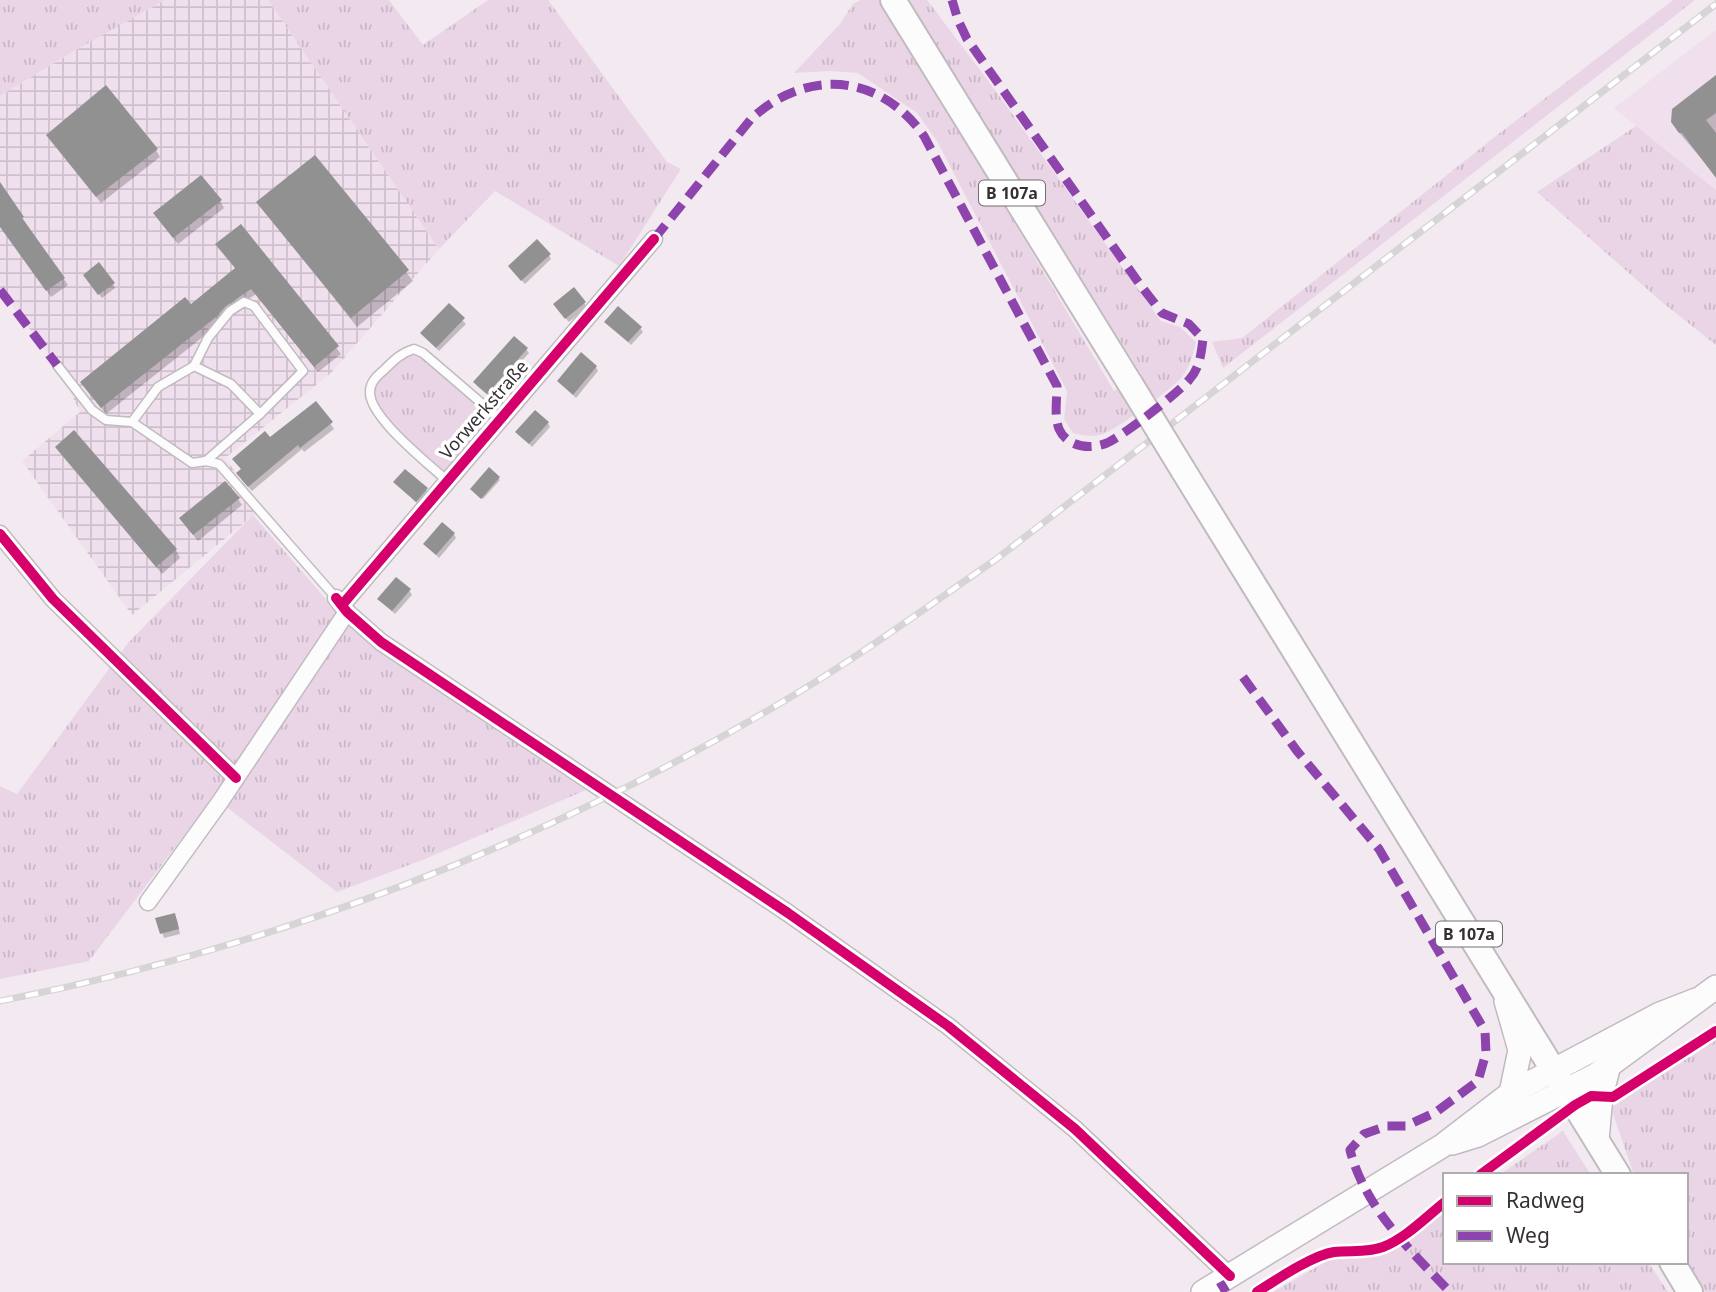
<svg xmlns="http://www.w3.org/2000/svg" width="1716" height="1292" font-family="'Noto Sans',sans-serif">
	<style>
		.built { fill: #f0e0ed }
		.industrial { fill: url(#industrial-grid) }
		.grass { fill: url(#grass-tufts) }
		.shadow { fill: #0003 }
		.building { fill: #929192 }
		.lines { fill: none; stroke-linecap: round; stroke-linejoin: round }
		.lane-casing { stroke: #c1bbc0; stroke-width: 11 }
		.street-casing { stroke: #c1bbc0; stroke-width: 19 }
		.secondary-casing { stroke: #c1bbc0; stroke-width: 26 }
		.primary-casing { stroke: #c1bbc0; stroke-width: 28 }
		.lane { stroke: #fdfcfd; stroke-width: 8 }
		.street { stroke: #fdfcfd; stroke-width: 16 }
		.secondary { stroke: #fdfcfd; stroke-width: 23 }
		.primary { stroke: #fdfcfd; stroke-width: 24 }
		.rail-casing { stroke: #d7d4d6; stroke-width: 7 }
		.rail { stroke: #fff; stroke-width: 4.5; stroke-dasharray: 13; stroke-linecap: butt }
		.primary-bridge-casing { stroke: #c1bbc0; stroke-width: 28; stroke-linecap: butt }
		.primary-bridge { stroke: #fdfcfd; stroke-width: 24 }
		.quiet { stroke: #8e44ad; stroke-width: 9; stroke-dasharray: 18 9; stroke-linecap: butt }
		.cycleway-casing { stroke: #fff; stroke-width: 15 }
		.cycleway { stroke: #d6006c; stroke-width: 10 }
		.labels { text-anchor: middle; stroke-width: 7; stroke-linejoin: round; paint-order: stroke }
		.shield { fill: #fff; stroke: #726e71; stroke-width: 2 }
		.shield-label { font-size: 16px; font-weight: bold; fill: #363034 }
		.street-label { font-size: 18px; fill: #363034; stroke: #fff }
	</style>
	<defs>
		<pattern id="industrial-grid" width="8" height="8" patternUnits="userSpaceOnUse" patternTransform="scale(1.75)"><rect width="8" height="8" fill="#f0e0ed"/><path d="M0 4h8M4 0v8" fill="none" stroke="#cec0cc"/></pattern>
		<pattern id="grass-tufts" width="24" height="20" patternUnits="userSpaceOnUse" patternTransform="scale(1.75)"><rect width="24" height="20" fill="#ead5e6"/><path d="M3 7l-1-3M5 7V3M7 7l1-3M15 17l-1-3M17 17v-4M19 17l1-3" fill="none" stroke="#c9b7c6"/></pattern>
	</defs>
	<rect width="100%" height="100%" fill="#f2eaf0"/>
	<path class="built" d="M 1716,30 L 1716,190 L 1614,108 Z"/>
	<path class="industrial" d="M 165,0 L 268,0 L 439,249 L 331,373 L 225,458 L 262,508 L 132,615 L 22,461 L 80,412 L 57,365 L 0,290 L 0,96 L 74,51 Z"/>
	<g class="grass">
		<path d="M 0,0 L 165,0 L 74,51 L 0,96 Z"/>
		<path d="M 268,0 L 389,0 L 423,45 L 488,0 L 548,0 L 667,162 L 681,169 L 619,266 L 495,191 L 439,249 Z"/>
		<path d="M 861,0 L 882,0 L 1114,391 L 1141,374 L 908,0 L 927,0 L 987,79 L 1161,321 L 1180,327 L 1196,342 C 1193,354 1190,368 1181,378 C 1172,389 1114,432 1100,435 C 1090,437 1082,435 1073,433 L 1064,419 L 1067,391 L 937,141 L 917,113 L 858,73 L 830,71 L 794,73 L 840,24 L 853,4 Z"/>
		<path d="M 1673,0 L 1695,0 L 1223,368 L 1212,342 L 1242,338 L 1496,136 Z"/>
		<path d="M 1636,126 L 1716,190 L 1716,345 L 1663,303 L 1537,192 Z"/>
		<path d="M 414,349 L 500,419 L 446,480 L 372,406 L 373,380 Z"/>
		<path d="M 253,515 L 337,612 L 223,784 L 89,961 L 0,979 L 0,786 L 17,794 L 128,643 Z"/>
		<path d="M 347,625 L 408,671 L 586,790 L 425,859 L 337,892 L 225,806 Z"/>
		<path d="M 1716,1037 L 1716,1292 L 1705,1292 L 1686,1261 L 1686,1175 L 1634,1175 L 1611,1108 Z"/>
		<path d="M 1563,1131 L 1591,1175 L 1499,1175 Z"/>
		<path d="M 1445,1212 L 1445,1262 L 1648,1262 L 1668,1292 L 1273,1292 L 1334,1257 L 1386,1251 Z"/>
	</g>
	<g class="shadow">
		<path d="M 1716,78 L 1716,176 L 1676,129 Z"/>
		<path d="M 48,136 L 156,150 L 160,157 L 101,203 Z"/>
		<path d="M 315,157 L 413,281 L 357,327 L 258,203 Z"/>
		<path d="M 0,185 L 68,285 L 51,297 L 0,224 Z"/>
		<path d="M 220,201 L 224,208 L 178,244 L 159,220 Z"/>
		<path d="M 241,226 L 341,354 L 318,372 L 256,294 L 229,312 L 219,324 L 106,414 L 86,389 L 236,269 Z"/>
		<path d="M 549,255 L 551,259 L 525,284 L 513,271 Z"/>
		<path d="M 88,279 L 113,284 L 115,288 L 102,298 Z"/>
		<path d="M 584,303 L 587,307 L 569,322 L 557,309 Z"/>
		<path d="M 449,306 L 466,324 L 439,351 L 425,337 Z"/>
		<path d="M 607,322 L 640,328 L 643,332 L 631,345 Z"/>
		<path d="M 526,349 L 529,353 L 490,397 L 477,386 L 475,382 Z"/>
		<path d="M 596,367 L 598,371 L 576,398 L 559,381 Z"/>
		<path d="M 316,403 L 334,429 L 304,452 L 302,449 L 252,491 L 241,479 Z"/>
		<path d="M 548,423 L 550,427 L 532,447 L 518,432 Z"/>
		<path d="M 57,447 L 176,550 L 180,558 L 162,574 Z"/>
		<path d="M 489,469 L 500,480 L 483,499 L 473,491 Z"/>
		<path d="M 395,482 L 426,490 L 429,494 L 419,505 Z"/>
		<path d="M 238,499 L 242,505 L 198,541 L 185,525 Z"/>
		<path d="M 454,534 L 456,538 L 439,558 L 425,544 Z"/>
		<path d="M 409,590 L 412,595 L 395,614 L 379,599 Z"/>
		<path d="M 177,919 L 180,934 L 164,938 L 158,920 Z"/>
	</g>
	<g class="building">
		<path d="M 1716,75 L 1716,113 L 1706,120 L 1716,133 L 1716,178 L 1682,133 L 1679,133 L 1671,122 L 1672,109 Z"/>
		<path d="M 106,85 L 158,149 L 96,197 L 46,135 Z"/>
		<path d="M 315,155 L 409,270 L 351,318 L 256,202 Z"/>
		<path d="M 201,175 L 222,200 L 173,238 L 153,213 Z"/>
		<path d="M 0,182 L 24,217 L 22,218 L 65,278 L 46,291 L 0,227 Z"/>
		<path d="M 241,224 L 339,346 L 314,367 L 251,289 L 226,306 L 216,317 L 101,408 L 80,382 L 185,297 L 191,304 L 235,268 L 215,244 Z"/>
		<path d="M 537,239 L 551,254 L 521,281 L 508,266 Z"/>
		<path d="M 99,262 L 115,283 L 98,295 L 83,275 Z"/>
		<path d="M 574,287 L 586,302 L 565,319 L 553,304 Z"/>
		<path d="M 449,303 L 465,318 L 436,348 L 420,333 Z"/>
		<path d="M 618,306 L 642,327 L 628,342 L 604,322 Z"/>
		<path d="M 514,336 L 528,348 L 487,394 L 473,382 Z"/>
		<path d="M 581,352 L 597,366 L 573,395 L 557,381 Z"/>
		<path d="M 316,401 L 333,422 L 300,448 L 298,445 L 248,487 L 236,473 L 241,469 L 232,459 L 265,431 L 270,437 Z"/>
		<path d="M 535,410 L 549,422 L 529,444 L 515,432 Z"/>
		<path d="M 74,430 L 177,549 L 156,567 L 55,447 Z"/>
		<path d="M 489,467 L 500,477 L 481,499 L 470,489 Z"/>
		<path d="M 405,469 L 428,488 L 416,502 L 393,482 Z"/>
		<path d="M 225,481 L 240,498 L 193,535 L 179,518 Z"/>
		<path d="M 442,522 L 455,533 L 436,555 L 423,544 Z"/>
		<path d="M 396,577 L 411,589 L 392,611 L 377,599 Z"/>
		<path d="M 175,913 L 179,929 L 160,934 L 155,918 Z"/>
	</g>
	<g class="lines">
		<g class="lane-casing">
			<g id="lane">
				<path d="M 57,365 L 92,410 L 106,420 L 132,422 L 192,463 L 206,461 L 219,464 L 336,598"/>
				<path d="M 194,366 L 231,384 L 260,414"/>
				<path d="M 132,422 L 158,387 L 194,366 L 208,338 L 230,311 L 244,302 L 254,306 L 303,371 L 260,414 L 206,461"/>
				<path d="M 446,480 C 428,463 369,417 370,392 C 370,382 377,376 384,370 C 394,360 401,353 414,349 L 423,353 L 500,419"/>
			</g>
		</g>
		<g class="street-casing">
			<g id="street">
				<path d="M 0,534 L 53,599 L 236,778"/>
				<path d="M 336,598 L 347,612 L 381,642 L 788,913 L 948,1026 L 1075,1129 L 1230,1276"/>
				<path d="M 342,605 L 654,239"/>
				<path d="M 148,902 L 220,802 L 347,612"/>
			</g>
		</g>
		<g class="secondary-casing">
			<g id="secondary">
				<path d="M 1506,1001 L 1520,1050 L 1511,1093"/>
				<path d="M 1597,1140 L 1601,1096 L 1609,1065"/>
				<path d="M 1452,1143 L 1478,1135 L 1596,1075 L 1716,987"/>
				<path d="M 1203,1292 L 1442,1146 L 1511,1093 L 1660,1014 L 1696,1000"/>
			</g>
		</g>
		<g class="primary-casing">
			<g id="primary">
				<path d="M 893,0 L 1131,385"/>
				<path d="M 1183,470 L 1618,1175"/>
				<path d="M 1672,1262 L 1690,1292"/>
			</g>
		</g>
		<use href="#lane" class="lane"/>
		<use href="#street" class="street"/>
		<use href="#secondary" class="secondary"/>
		<use href="#primary" class="primary"/>
		<g class="rail-casing">
			<path id="rail" d="M 0,1001 C 277,947 547,843 789,698 C 860,656 927,607 995,560 L 1716,4"/>
		</g>
		<use href="#rail" class="rail"/>
		<g class="primary-bridge-casing">
			<path id="primary-bridge" d="M 1131,385 L 1183,470"/>
		</g>
		<use href="#primary-bridge" class="primary-bridge"/>
		<g class="quiet">
			<path d="M 654,239 L 751,119 C 806,68 880,73 924,136 L 1057,386 C 1057,399 1054,416 1059,429 C 1067,447 1090,450 1107,443 C 1124,435 1177,394 1189,380 C 1200,368 1201,354 1203,339 L 1189,324 L 1162,313 L 1141,286 L 967,39 L 958,20 L 952,0"/>
			<path d="M 0,290 L 57,365"/>
			<path d="M 1243,677 L 1297,751 L 1379,849 L 1485,1031 L 1486,1053 L 1478,1081 L 1436,1112 L 1406,1126 L 1387,1126 L 1364,1134 L 1350,1150 C 1365,1208 1410,1250 1450,1292"/>
			<path d="M 1220,1282 L 1226,1292"/>
		</g>
		<g class="cycleway-casing">
			<g id="cycleway">
				<path d="M 0,534 L 53,599 L 236,778"/>
				<path d="M 336,598 L 347,612 L 381,642 L 788,913 L 948,1026 L 1075,1129 L 1230,1276"/>
				<path d="M 342,605 L 654,239"/>
				<path d="M 1480,1175 L 1575,1105 L 1591,1096 L 1613,1097 L 1716,1031"/>
				<path d="M 1257,1292 C 1276,1280 1313,1255 1334,1252 C 1351,1250 1367,1253 1383,1247 C 1406,1238 1426,1217 1445,1202"/>
			</g>
		</g>
		<use href="#cycleway" class="cycleway"/>
	</g>
	<g class="labels">
		<g class="shield">
			<rect x="979" y="180.5" width="66" height="25" rx="5"/>
			<rect x="1436" y="921.5" width="66" height="25" rx="5"/>
		</g>
		<g class="shield-label">
			<text x="1012" y="199">B 107a</text>
			<text x="1469" y="940">B 107a</text>
		</g>
		<g class="street-label">
			<text transform="translate(484 410) rotate(-49)" y="6">Vorwerkstraße</text>
		</g>
	</g>
	<rect x="1443" y="1173" width="245" height="91" fill="#ffffff" stroke="#afacae" stroke-width="2"/>
	<rect x="1457" y="1196" width="35" height="10" fill="#d6006c" stroke="#afacae" stroke-width="2"/>
	<text x="1506" y="1208" font-size="21" fill="#363034">Radweg</text>
	<rect x="1457" y="1231" width="35" height="10" fill="#8e44ad" stroke="#afacae" stroke-width="2"/>
	<text x="1506" y="1243" font-size="21" fill="#363034">Weg</text>
</svg>
